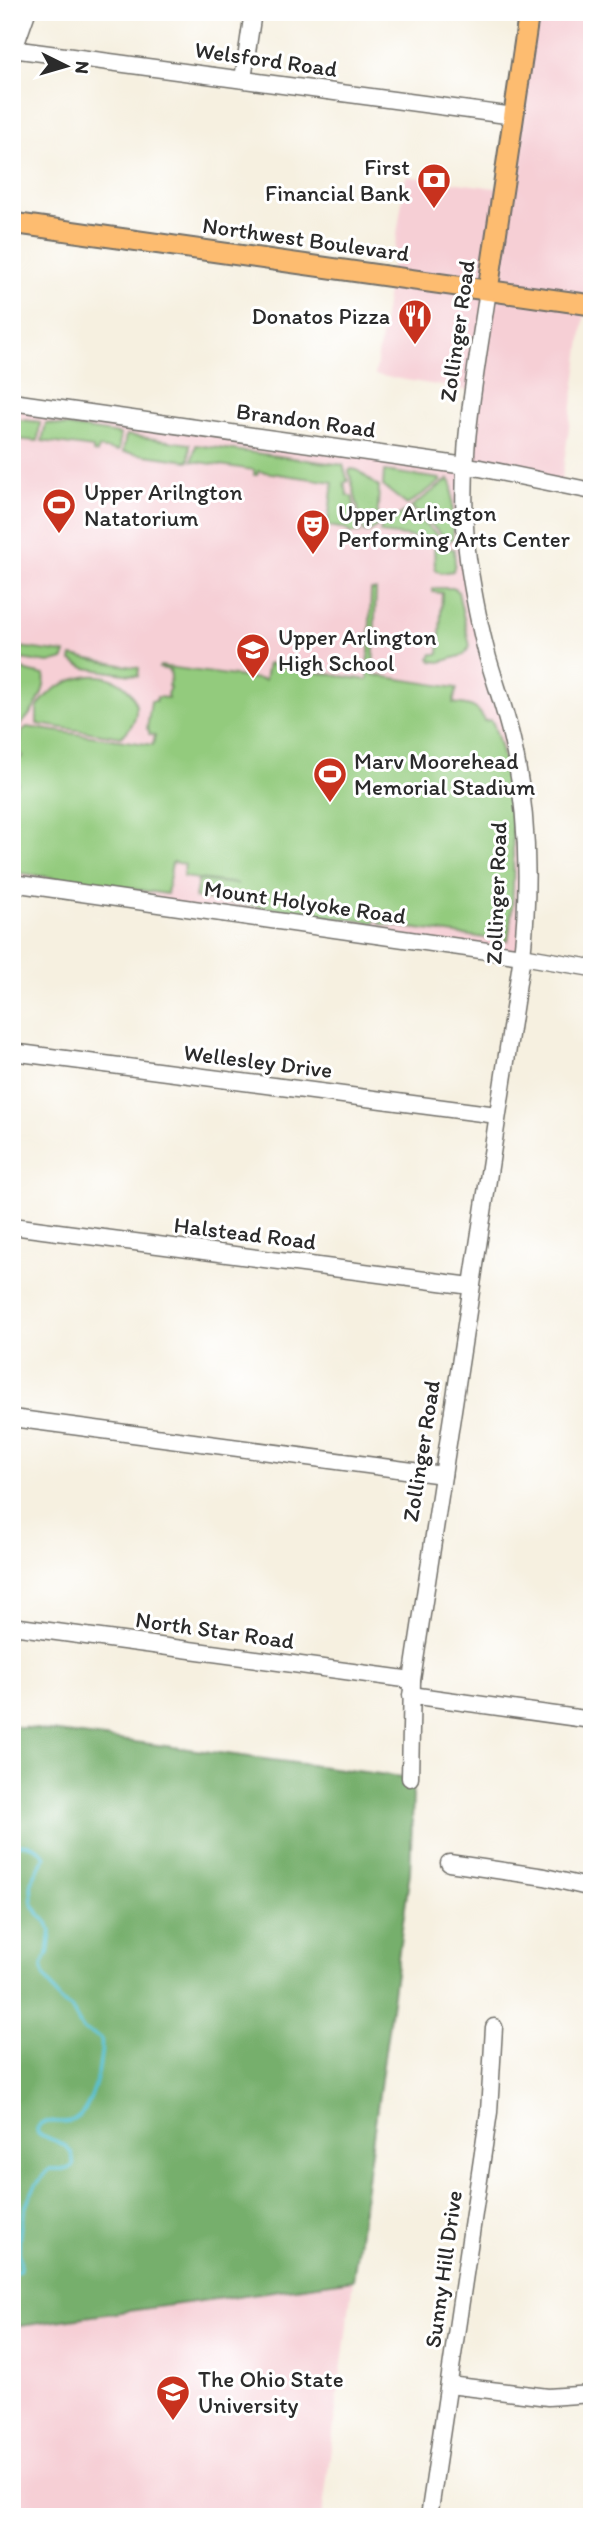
<svg xmlns="http://www.w3.org/2000/svg" width="604" height="2529" font-family="Itim,sans-serif">
	<style>
		.built { fill: #f6cfd5 }
		.green { fill: #93cb7d; stroke: #5f7b54; stroke-width: 2 }
		.forest { fill: #76af6c; stroke: #506d4c; stroke-width: 2 }
		.lines { fill: none; stroke-linecap: round; stroke-linejoin: round }
		.stream { stroke: #58c1d4; stroke-width: 3.5 }
		.minor-casing { stroke: #72706a; stroke-width: 19 }
		.major-casing { stroke: #72706a; stroke-width: 23 }
		.minor { stroke: #fff; stroke-width: 16 }
		.major { stroke: #fdbc70; stroke-width: 19 }
		.labels { text-anchor: middle; stroke-width: 6; stroke-linejoin: round; paint-order: stroke }
		.street-label { font-size: 23px; fill: #2b2b2b; stroke: #fff }
		.poi-label { font-size: 23px; fill: #2b2b2b; stroke: #fff; text-anchor: start }
	</style>
	<rect width="100%" height="100%" fill="#fff"/>
	<filter id="ink" filterUnits="userSpaceOnUse"><feTurbulence type="fractalNoise" baseFrequency=".0143" numOctaves="2"/><feDisplacementMap in="SourceGraphic" scale="14" xChannelSelector="R" yChannelSelector="G"/><feConvolveMatrix kernelMatrix="1 2 1 2 8 2 1 2 1" color-interpolation-filters="sRGB"/></filter>
	<filter id="wash" filterUnits="userSpaceOnUse"><feTurbulence type="fractalNoise" baseFrequency=".00686" numOctaves="4" result="noise"/><feDisplacementMap in="SourceGraphic" scale="28" xChannelSelector="R" yChannelSelector="G"/><feGaussianBlur stdDeviation="1.57" result="paint"/><feColorMatrix in="noise" values="0 0 0 0 0 0 0 0 0 0 0 0 0 0 0 0 0 1.4 0 .05"/><feComposite in="paint" operator="in"/></filter>
	<g filter="url(#wash)">
		<rect width="100%" height="100%" fill="#f6f0e0"/>
		<g class="built">
			<path d="M 529,12 L 592,12 L 592,305 L 586,304 L 561,485 L 465,465 L 468,558 L 519,776 L 522,956 L 12,883 L 12,402 L 464,465 L 473,391 L 375,375 L 406,176 L 503,189 Z"/>
			<path d="M 353,2280 L 322,2517 L 12,2517 L 12,2327 Z"/>
		</g>
		<g class="green">
			<path d="M 13,419 L 40,422 L 38,441 L 12,439 Z"/>
			<path d="M 46,423 L 120,434 L 119,451 L 99,448 L 97,453 L 93,452 L 93,448 L 42,441 Z"/>
			<path d="M 126,435 L 190,444 L 189,461 L 123,452 Z"/>
			<path d="M 196,445 L 343,465 L 348,481 L 344,483 L 348,496 L 352,496 L 360,533 L 350,533 L 346,529 L 329,526 L 327,530 L 333,482 L 258,471 L 257,475 L 254,475 L 254,470 L 192,461 Z"/>
			<path d="M 351,469 L 357,470 L 379,487 L 377,526 L 368,533 L 364,532 L 349,471 Z"/>
			<path d="M 384,471 L 440,479 L 441,481 L 407,505 L 383,486 Z"/>
			<path d="M 449,479 L 452,484 L 453,539 L 449,541 L 411,507 Z"/>
			<path d="M 405,511 L 409,511 L 444,541 L 380,533 L 381,528 Z"/>
			<path d="M 434,545 L 454,549 L 455,563 L 453,571 L 441,573 L 435,569 Z"/>
			<path d="M 435,588 L 455,588 L 458,592 L 470,646 L 464,655 L 440,662 L 432,661 L 430,658 L 432,654 L 439,654 L 442,593 L 433,592 L 433,589 Z"/>
			<path d="M 371,590 L 376,590 L 373,675 L 457,688 L 453,703 C 468,705 479,705 484,721 L 490,720 L 493,723 C 514,780 518,881 508,941 L 381,924 L 381,921 L 375,920 L 375,923 L 195,898 L 198,880 L 238,884 L 183,877 L 185,864 L 172,862 L 167,894 L 12,872 L 12,813 L 15,811 C 9,804 12,789 18,783 L 15,779 L 18,760 L 23,756 L 19,752 L 22,731 L 27,727 L 153,745 L 155,735 L 149,734 L 149,730 L 147,729 L 151,701 L 156,701 L 157,697 L 168,698 L 167,694 L 170,687 L 168,686 L 171,678 L 170,670 L 159,668 L 160,666 L 265,680 L 268,663 L 273,664 L 273,666 L 368,680 Z"/>
			<path d="M 12,646 L 65,653 L 64,659 L 49,663 L 12,658 Z"/>
			<path d="M 72,656 L 139,668 L 138,676 L 85,668 L 71,661 Z"/>
			<path d="M 12,664 L 27,671 L 44,675 C 48,692 27,723 12,731 Z"/>
			<path d="M 89,676 C 128,672 154,710 121,737 L 37,724 L 37,709 C 47,689 68,680 89,676 Z"/>
		</g>
		<path class="forest" d="M 12,1726 L 410,1778 L 413,1796 L 410,1872 L 353,2280 L 12,2327 Z"/>
		<g class="lines">
			<path class="stream" d="M 12,1845 C 27,1844 37,1843 45,1857 L 31,1882 L 32,1903 L 40,1916 L 48,1923 L 51,1931 L 48,1953 L 42,1965 L 44,1975 L 61,2002 L 71,2008 L 83,2030 L 101,2038 C 104,2056 93,2111 74,2120 C 64,2124 51,2120 41,2123 L 37,2129 L 38,2134 C 54,2141 76,2144 73,2166 L 67,2169 L 50,2169 C 28,2188 19,2220 19,2249 C 19,2258 22,2263 19,2271 L 12,2273"/>
		</g>
	</g>
	<g filter="url(#ink)">
		<g class="lines">
			<g class="minor-casing">
				<g id="minor">
					<path d="M 12,49 L 514,116"/>
					<path d="M 14,49 L 27,12"/>
					<path d="M 243,79 L 253,12"/>
					<path d="M 12,402 L 480,468 L 592,491"/>
					<path d="M 12,883 L 522,956 L 592,968"/>
					<path d="M 12,1052 L 497,1115"/>
					<path d="M 12,1226 L 471,1286"/>
					<path d="M 12,1418 L 443,1475"/>
					<path d="M 12,1626 L 412,1680"/>
					<path d="M 411,1695 L 592,1720"/>
					<path d="M 410,1778 L 412,1680 L 522,956 C 530,885 528,814 513,744 C 507,715 496,686 488,658 C 479,625 473,592 468,559 C 456,468 475,379 488,290"/>
					<path d="M 449,1863 L 545,1877 L 592,1888"/>
					<path d="M 449,2385 L 548,2397 L 592,2394"/>
					<path d="M 429,2517 L 489,2112 L 494,2027"/>
				</g>
			</g>
			<g class="major-casing">
				<g id="major">
					<path d="M 12,223 L 592,305"/>
					<path d="M 488,290 L 529,12"/>
				</g>
			</g>
			<use href="#minor" class="minor"/>
			<use href="#major" class="major"/>
		</g>
	</g>
	<defs>
		<g id="bank-pin" transform="scale(1.75)"><path d="M0 17L-7.5 6A9.5 9.5 0 1 1 7.5 6Z" fill="#c8321e" stroke="#fff"/><path d="M-6-4H6V4H-6ZM0-2.3a2.3 2.3 0 1 0 0 4.6a2.3 2.3 0 1 0 0-4.6Z" fill="#fff"/></g>
		<g id="restaurant-pin" transform="scale(1.75)"><path d="M0 17L-7.5 6A9.5 9.5 0 1 1 7.5 6Z" fill="#c8321e" stroke="#fff"/><path d="M-5-6h1v4h1v-4h1v4h1v-4h1v5L-1.5 .5V6h-2V.5L-5-1ZM5-6V6H3V1.5H1.5Q1.5-4 5-6Z" fill="#fff"/></g>
		<g id="stadium-pin" transform="scale(1.75)"><path d="M0 17L-7.5 6A9.5 9.5 0 1 1 7.5 6Z" fill="#c8321e" stroke="#fff"/><path d="M0-5a6.5 5 0 1 0 0 10a6.5 5 0 1 0 0-10ZM-3.5-1.8h7v3.6h-7Z" fill="#fff"/></g>
		<g id="theatre-pin" transform="scale(1.75)"><path d="M0 17L-7.5 6A9.5 9.5 0 1 1 7.5 6Z" fill="#c8321e" stroke="#fff"/><path d="M-5-5.5Q0-4 5-5.5V0Q5 5 0 6Q-5 5-5 0ZM-3.3-2.5H-1v1.5H-3.3ZM1-2.5H3.3v1.5H1ZM-2.8 1Q0 5.5 2.8 1Z" fill="#fff"/></g>
		<g id="school-pin" transform="scale(1.75)"><path d="M0 17L-7.5 6A9.5 9.5 0 1 1 7.5 6Z" fill="#c8321e" stroke="#fff"/><path d="M0-5L7-2L0 1L-7-2ZM-4 1L0 2.5L4 1V4Q0 6-4 4Z" fill="#fff"/></g>
		<g id="university-pin" transform="scale(1.75)"><path d="M0 17L-7.5 6A9.5 9.5 0 1 1 7.5 6Z" fill="#c8321e" stroke="#fff"/><path d="M0-5L7-2L0 1L-7-2ZM-4 1L0 2.5L4 1V4Q0 6-4 4Z" fill="#fff"/></g>
	</defs>
	<g fill-rule="evenodd">
		<use href="#bank-pin" x="434" y="180"/>
		<use href="#restaurant-pin" x="415" y="316"/>
		<use href="#stadium-pin" x="59" y="505"/>
		<use href="#theatre-pin" x="313" y="526"/>
		<use href="#school-pin" x="253" y="650"/>
		<use href="#stadium-pin" x="330" y="774"/>
		<use href="#university-pin" x="173" y="2392"/>
	</g>
	<g class="labels">
		<g class="street-label">
			<text transform="translate(266 59) rotate(8)" y="8">Welsford Road</text>
			<text transform="translate(306 239) rotate(8)" y="8">Northwest Boulevard</text>
			<text transform="translate(457 331) rotate(-82)" y="8">Zollinger Road</text>
			<text transform="translate(306 420) rotate(8)" y="8">Brandon Road</text>
			<text transform="translate(496 893) rotate(-88)" y="8">Zollinger Road</text>
			<text transform="translate(305 902) rotate(8)" y="8">Mount Holyoke Road</text>
			<text transform="translate(258 1061) rotate(7)" y="8">Wellesley Drive</text>
			<text transform="translate(245 1233) rotate(7)" y="8">Halstead Road</text>
			<text transform="translate(421 1451) rotate(-81)" y="8">Zollinger Road</text>
			<text transform="translate(215 1630) rotate(8)" y="8">North Star Road</text>
			<text transform="translate(443 2269) rotate(-82)" y="8">Sunny Hill Drive</text>
		</g>
		<g class="poi-label">
			<text x="410" y="175" text-anchor="end">First<tspan x="410" dy="26">Financial Bank</tspan></text>
			<text x="390" y="324" text-anchor="end">Donatos Pizza</text>
			<text x="84" y="500">Upper Arilngton<tspan x="84" dy="26">Natatorium</tspan></text>
			<text x="338" y="521">Upper Arlington<tspan x="338" dy="26">Performing Arts Center</tspan></text>
			<text x="278" y="645">Upper Arlington<tspan x="278" dy="26">High School</tspan></text>
			<text x="354" y="769">Marv Moorehead<tspan x="354" dy="26">Memorial Stadium</tspan></text>
			<text x="198" y="2387">The Ohio State<tspan x="198" dy="26">University</tspan></text>
		</g>
	</g>
	<rect width="604" height="2529" fill="none" stroke="#fff" stroke-width="42"/>
	<g transform="translate(66 66) rotate(95)" stroke="#ffffff" stroke-width="5" paint-order="stroke">
	<path d="M0-5L12 26L0 18L-12 26Z" fill="#2b2b2b"/>
	<text y="-10" font-size="19" font-weight="bold" text-anchor="middle" fill="#2b2b2b">N</text>
	</g>
</svg>
